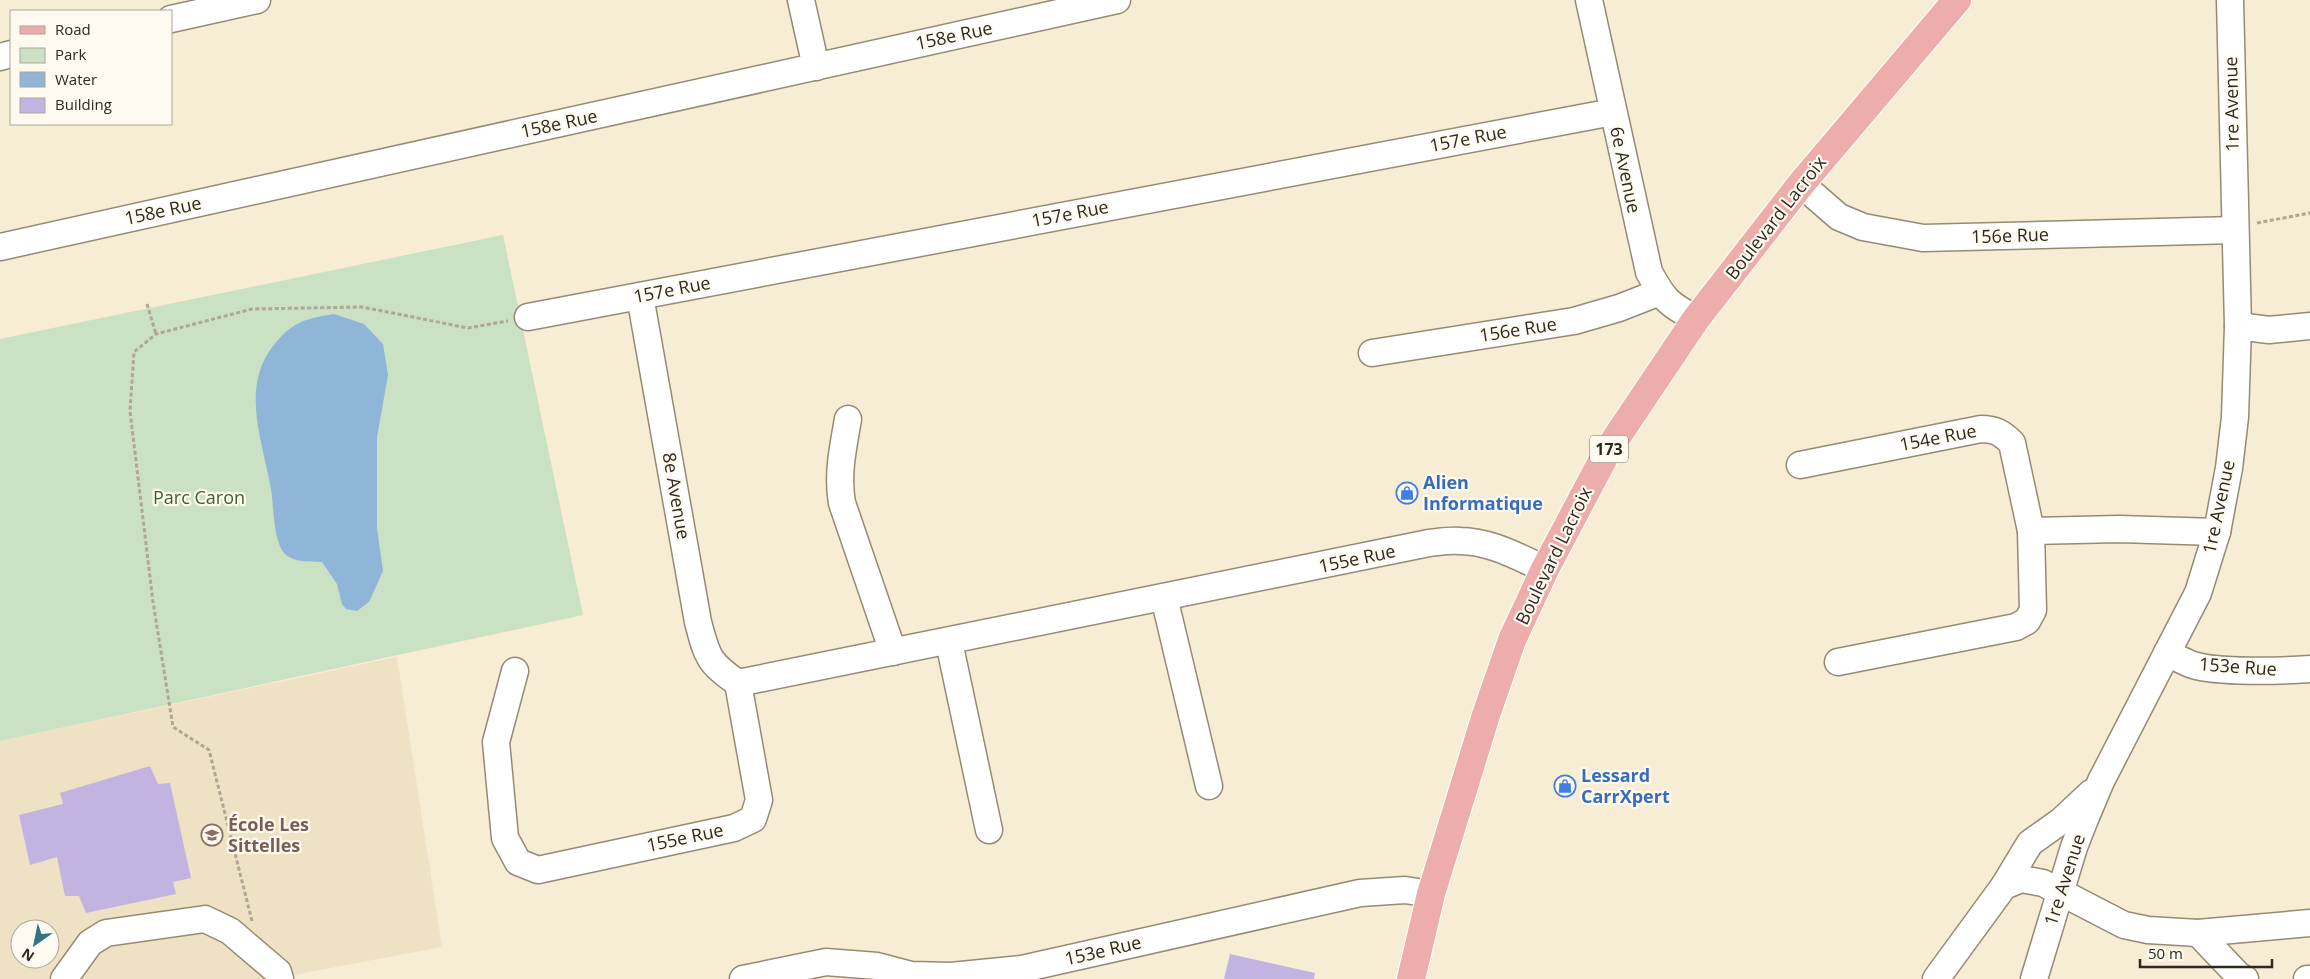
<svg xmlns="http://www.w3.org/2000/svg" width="2310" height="979" font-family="'Open Sans',sans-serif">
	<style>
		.built { fill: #efe1c3; fill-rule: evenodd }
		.green { fill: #cae1c3 }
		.water { fill: #8fb5d8 }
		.building { fill: #c3b3e0 }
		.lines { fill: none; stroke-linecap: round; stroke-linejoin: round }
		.minor-casing { stroke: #958b75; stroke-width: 29 }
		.major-casing { stroke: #fff; stroke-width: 30 }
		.path { stroke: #afa694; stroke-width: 3; stroke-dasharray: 4 2.5; stroke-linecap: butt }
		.minor { stroke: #fff; stroke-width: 26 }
		.major { stroke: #ecadab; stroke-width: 28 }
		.labels { text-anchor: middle; stroke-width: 4.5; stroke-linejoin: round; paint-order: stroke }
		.shield { fill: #fffaf0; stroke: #6c685e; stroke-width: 1 }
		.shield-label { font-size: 16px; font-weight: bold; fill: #2d2920 }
		.street-label { font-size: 18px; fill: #2d2920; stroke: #fffaf0 }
		.shop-label { font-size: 18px; font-weight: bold; fill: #366cbe; stroke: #fffaf0; text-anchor: start }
		.park-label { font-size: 18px; fill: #39632c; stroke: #fffaf0 }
		.education-label { font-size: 18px; font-weight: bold; fill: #785e54; stroke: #fffaf0; text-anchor: start }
	</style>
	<rect width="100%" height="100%" fill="#f7ecd4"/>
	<path class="built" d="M 397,657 L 442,947 L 272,979 L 0,979 L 0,741 ZM 20,929 L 50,929 L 50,959 L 20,959 Z"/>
	<path class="green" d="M 503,235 L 583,615 L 0,741 L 0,339 Z"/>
	<path class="water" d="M 334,314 L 364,324 L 383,344 L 388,375 L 377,437 L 377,528 L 383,571 L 369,602 L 357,611 L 346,609 L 342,604 L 337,584 L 322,562 C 310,561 296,563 286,555 C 273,543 274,507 271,489 C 263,443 240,388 273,346 C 292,322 304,319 334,314 Z"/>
	<g class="building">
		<path d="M 150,766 L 158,784 L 170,783 L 191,878 L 173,882 L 176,894 L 86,913 L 79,896 L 65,896 L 57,857 L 30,865 L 19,815 L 63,804 L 60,793 Z"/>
		<path d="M 1230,954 L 1315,973 L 1314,979 L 1224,979 Z"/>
	</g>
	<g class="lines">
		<g class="minor-casing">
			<g id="minor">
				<path d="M 801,0 L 816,67"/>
				<path d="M 1589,0 L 1649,272 C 1664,300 1668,304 1696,319"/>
				<path d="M 171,19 L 257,0"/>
				<path d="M 0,57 L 11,54"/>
				<path d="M 1801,184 L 1839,217 L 1863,227 L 1923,238 L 2235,230"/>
				<path d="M 0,247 L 1117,0"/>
				<path d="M 640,296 L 698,622 C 707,656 708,663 738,683"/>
				<path d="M 528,317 L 1613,112"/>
				<path d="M 2238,326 L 2269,330 L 2310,326"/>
				<path d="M 1372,353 L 1574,321 L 1619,308 L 1660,292"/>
				<path d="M 848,419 C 843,448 837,474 842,503 L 893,652"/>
				<path d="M 1800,465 L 1981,429 C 1995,429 2002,433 2012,443 L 2031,531 L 2033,610 L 2027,621 L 2016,627 L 1838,662"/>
				<path d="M 2031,531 L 2119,529 L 2217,532"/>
				<path d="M 1164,597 L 1209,786"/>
				<path d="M 949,642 L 989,830"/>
				<path d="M 2167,653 C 2176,657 2184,662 2193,665 C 2218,673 2282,671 2310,669"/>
				<path d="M 515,671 L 496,742 L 505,838 L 518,862 L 538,870 L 734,828 L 753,819 L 759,800 L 738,683"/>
				<path d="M 738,683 L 1429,543 C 1439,542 1450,540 1460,541 C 1490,541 1518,557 1545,569"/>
				<path d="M 2004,886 L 2030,843 L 2061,821 L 2091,793"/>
				<path d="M 2198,933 L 2238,975 L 2245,979"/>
				<path d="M 64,979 L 90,943 L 106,933 L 205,919 L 230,931 L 278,972 L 280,979"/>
				<path d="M 743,979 L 826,962 L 877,966 L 911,975 L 951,976 L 1022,969 L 1360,893 L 1405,890 L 1431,894"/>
				<path d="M 1936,979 L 2004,886 L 2021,879 L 2043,883 L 2124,925 L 2148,930 L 2198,933 L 2310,923"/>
				<path d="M 2034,979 L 2074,847 L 2085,819 L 2101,781 L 2198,593 L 2217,532 L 2229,468 L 2235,417 L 2238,326 L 2230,0"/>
				<path d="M 2307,979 L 2310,979"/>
			</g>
		</g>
		<g class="major-casing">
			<path id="major" d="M 1411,979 L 1431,894 L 1486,715 L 1512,640 L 1545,569 L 1608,450 L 1696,319 L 1801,184 L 1957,0"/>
		</g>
		<g class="path">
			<path d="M 2257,223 L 2310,213"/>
			<path d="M 147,304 L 156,334"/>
			<path d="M 252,921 L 209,750 L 173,727 L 153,602 L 130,411 L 134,352 L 156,334 L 252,309 L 362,307 L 468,328 L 508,321"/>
		</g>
		<use href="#minor" class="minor"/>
		<use href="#major" class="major"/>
	</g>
	<defs>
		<g id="shop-ring" transform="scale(1.125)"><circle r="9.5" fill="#fffaf0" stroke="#3f7fe0" stroke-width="1.5"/><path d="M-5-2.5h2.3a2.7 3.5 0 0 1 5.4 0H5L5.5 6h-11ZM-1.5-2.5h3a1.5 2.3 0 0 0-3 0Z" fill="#3f7fe0"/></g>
		<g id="school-ring" transform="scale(1.125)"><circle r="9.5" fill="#fffaf0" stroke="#8d6e63" stroke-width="1.5"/><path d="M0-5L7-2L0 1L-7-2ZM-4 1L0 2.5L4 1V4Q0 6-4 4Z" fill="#8d6e63"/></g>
	</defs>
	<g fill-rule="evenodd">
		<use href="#shop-ring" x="1407" y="493"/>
		<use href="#shop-ring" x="1565" y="786"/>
		<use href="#school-ring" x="212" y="835"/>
	</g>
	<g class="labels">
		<rect class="shield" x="1590" y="435.5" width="38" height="27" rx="4"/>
		<g class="shield-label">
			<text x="1609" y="455">173</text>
		</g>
		<g class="street-label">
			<text transform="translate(954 36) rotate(-12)" y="6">158e Rue</text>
			<text transform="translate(2232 104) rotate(-91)" y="6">1re Avenue</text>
			<text transform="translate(559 124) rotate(-12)" y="6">158e Rue</text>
			<text transform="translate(1468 139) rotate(-11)" y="6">157e Rue</text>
			<text transform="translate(1625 170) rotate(78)" y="6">6e Avenue</text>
			<text transform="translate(163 211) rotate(-12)" y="6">158e Rue</text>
			<text transform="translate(1070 214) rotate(-11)" y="6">157e Rue</text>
			<text transform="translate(1776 218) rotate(-52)" y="6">Boulevard Lacroix</text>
			<text transform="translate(2010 236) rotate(-2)" y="6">156e Rue</text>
			<text transform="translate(672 290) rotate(-11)" y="6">157e Rue</text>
			<text transform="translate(1518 330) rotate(-9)" y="6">156e Rue</text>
			<text transform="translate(1938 438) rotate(-11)" y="6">154e Rue</text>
			<text transform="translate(676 496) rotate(80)" y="6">8e Avenue</text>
			<text transform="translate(2219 507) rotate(-78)" y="6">1re Avenue</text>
			<text transform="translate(1554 556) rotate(-64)" y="6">Boulevard Lacroix</text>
			<text transform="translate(1357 559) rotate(-12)" y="6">155e Rue</text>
			<text transform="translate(2238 667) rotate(4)" y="6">153e Rue</text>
			<text transform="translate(685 838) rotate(-12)" y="6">155e Rue</text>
			<text transform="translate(2065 880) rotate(-72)" y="6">1re Avenue</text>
			<text transform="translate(1103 951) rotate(-13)" y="6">153e Rue</text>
		</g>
		<g class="shop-label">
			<text x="1423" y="489">Alien<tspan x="1423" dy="21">Informatique</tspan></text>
			<text x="1581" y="782">Lessard<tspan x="1581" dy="21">CarrXpert</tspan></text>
		</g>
		<g class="park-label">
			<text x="199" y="504">Parc Caron</text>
		</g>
		<g class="education-label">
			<text x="228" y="831">École Les<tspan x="228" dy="21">Sittelles</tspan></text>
		</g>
	</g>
	<rect x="10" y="10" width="162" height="115" fill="#fffaf0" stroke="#aba69d"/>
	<rect x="20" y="26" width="25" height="8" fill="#ecadab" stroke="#aba69d"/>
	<text x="55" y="35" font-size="15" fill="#2d2920">Road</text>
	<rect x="20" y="48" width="25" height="15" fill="#cae1c3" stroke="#aba69d"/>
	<text x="55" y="60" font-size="15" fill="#2d2920">Park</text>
	<rect x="20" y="72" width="25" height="15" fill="#8fb5d8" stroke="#aba69d"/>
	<text x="55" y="85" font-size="15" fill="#2d2920">Water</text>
	<rect x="20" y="98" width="25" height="15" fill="#c3b3e0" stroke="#aba69d"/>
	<text x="55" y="110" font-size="15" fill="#2d2920">Building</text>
	<g transform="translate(35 944) rotate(213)"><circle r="24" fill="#fffaf0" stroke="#aba69d"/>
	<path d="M0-4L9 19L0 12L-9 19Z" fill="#327386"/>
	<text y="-8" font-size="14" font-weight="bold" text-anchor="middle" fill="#2d2920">N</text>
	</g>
	<path d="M2140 959v8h132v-8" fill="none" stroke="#2d2920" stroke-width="2.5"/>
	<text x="2148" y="959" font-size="15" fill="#2d2920" stroke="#fffaf0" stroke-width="4" paint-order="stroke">50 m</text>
</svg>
